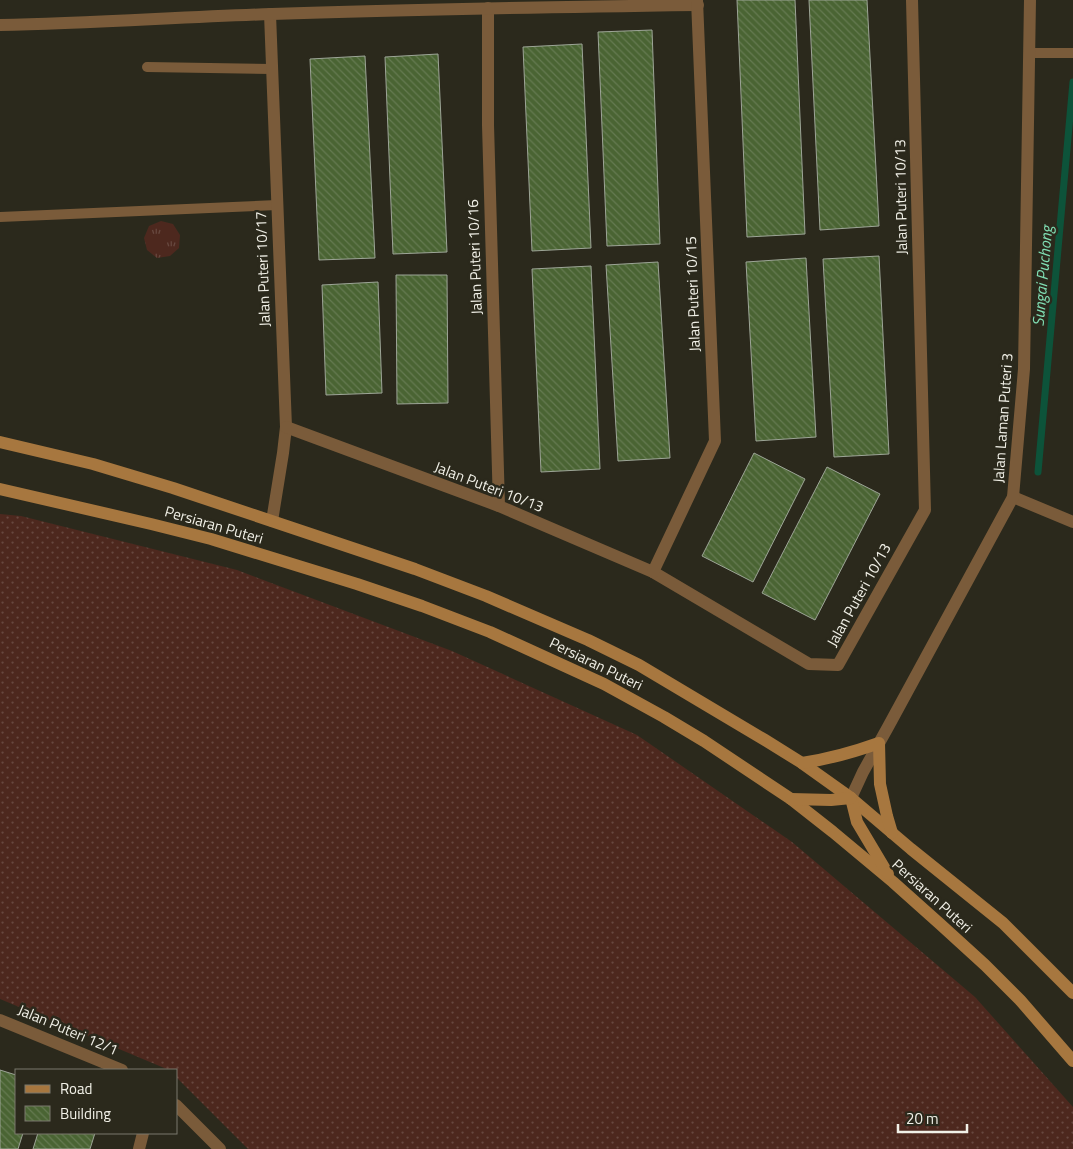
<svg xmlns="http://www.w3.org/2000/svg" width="1073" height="1149" font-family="'Titillium Web',sans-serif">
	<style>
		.grass { fill: url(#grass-dots) }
		.park { fill: url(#park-tufts) }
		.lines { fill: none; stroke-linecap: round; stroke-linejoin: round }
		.stream { stroke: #0d533a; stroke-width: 7 }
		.building { fill: url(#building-back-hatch); stroke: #9da597 }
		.service { stroke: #7a5b3a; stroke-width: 10 }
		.minor { stroke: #7a5b3a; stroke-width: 12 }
		.secondary { stroke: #a7773f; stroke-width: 12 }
		.labels { text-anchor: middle; stroke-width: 5; stroke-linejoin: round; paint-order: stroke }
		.street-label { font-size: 15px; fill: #f1f0e7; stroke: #2b291c }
		.water-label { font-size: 16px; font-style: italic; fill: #81e0b5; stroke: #2b291c }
	</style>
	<defs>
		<pattern id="grass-dots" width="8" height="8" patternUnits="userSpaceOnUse" patternTransform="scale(1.25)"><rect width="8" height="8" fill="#4d281e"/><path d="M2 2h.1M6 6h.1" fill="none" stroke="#67483f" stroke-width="1.8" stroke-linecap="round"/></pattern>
		<pattern id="park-tufts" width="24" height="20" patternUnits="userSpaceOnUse" patternTransform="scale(1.25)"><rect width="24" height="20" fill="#4d281e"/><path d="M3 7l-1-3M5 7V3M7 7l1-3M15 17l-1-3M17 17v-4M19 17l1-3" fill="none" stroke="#67483f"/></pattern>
		<pattern id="building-back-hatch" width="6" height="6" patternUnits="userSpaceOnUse" patternTransform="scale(1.25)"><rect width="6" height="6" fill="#4a6433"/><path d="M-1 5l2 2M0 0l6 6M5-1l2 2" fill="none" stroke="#657a51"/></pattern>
	</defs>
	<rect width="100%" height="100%" fill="#2b291c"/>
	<path class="grass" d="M 0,514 L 21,516 L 237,570 L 452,651 L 637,735 L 792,842 L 975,997 L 1073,1107 L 1073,1149 L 248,1149 L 176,1077 L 176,1070 L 169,1070 L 0,999 Z"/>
	<path class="park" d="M 161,221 L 173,224 L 180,235 L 179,248 L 170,256 L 157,258 L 147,250 L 144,238 L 149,226 Z"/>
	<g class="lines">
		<path class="stream" d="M 1038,472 L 1073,82"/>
	</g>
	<g class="building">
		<path d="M 737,0 L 795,0 L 805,234 L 747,237 Z"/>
		<path d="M 809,0 L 867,0 L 879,226 L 820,230 Z"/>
		<path d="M 652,30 L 660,244 L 607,246 L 598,32 Z"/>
		<path d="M 582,44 L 591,248 L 532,251 L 523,47 Z"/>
		<path d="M 438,54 L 447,252 L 393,254 L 385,57 Z"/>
		<path d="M 365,56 L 375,258 L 319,260 L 310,59 Z"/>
		<path d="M 879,256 L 889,454 L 834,457 L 823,259 Z"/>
		<path d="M 806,258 L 816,437 L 756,441 L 746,262 Z"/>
		<path d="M 658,262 L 670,458 L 618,461 L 606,265 Z"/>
		<path d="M 591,266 L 600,469 L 541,472 L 532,269 Z"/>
		<path d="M 396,275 L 447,275 L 448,403 L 397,404 Z"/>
		<path d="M 378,282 L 382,393 L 326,395 L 322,285 Z"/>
		<path d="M 754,453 L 805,479 L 753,582 L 702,556 Z"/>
		<path d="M 827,467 L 880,494 L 815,620 L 762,593 Z"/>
		<path d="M 0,1070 L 16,1075 L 16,1133 L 23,1133 L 18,1149 L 0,1149 Z"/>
		<path d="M 38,1133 L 95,1133 L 90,1149 L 33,1149 Z"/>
	</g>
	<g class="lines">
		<g class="service">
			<path d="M 1029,53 L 1073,53"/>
			<path d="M 147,67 L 272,69"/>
			<path d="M 0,217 L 277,205"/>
		</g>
		<g class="minor">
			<path d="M 488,8 L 488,125 L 499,506"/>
			<path d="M 270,14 L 286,427 L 283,453 L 272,521"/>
			<path d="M 0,25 C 91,23 181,17 272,14 C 414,9 556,7 698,5"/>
			<path d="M 286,427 L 499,506 L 653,572 L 809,664 L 838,665 L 925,510 L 912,0"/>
			<path d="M 1013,497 L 1073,522"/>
			<path d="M 653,572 L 715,441 L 697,0"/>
			<path d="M 851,798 L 863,772 L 888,727 L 1013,497 L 1024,369 L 1030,0"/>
			<path d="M 0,1020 L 122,1070"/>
			<path d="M 176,1105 L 220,1149"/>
			<path d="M 139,1149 L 143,1133"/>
		</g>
		<g class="secondary">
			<path d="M 0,442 L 93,464 L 173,488 L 415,569 L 486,596 L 588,640 L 639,665 L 765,740 L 802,763 L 851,798 L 911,849 L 1003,923 L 1073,993"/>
			<path d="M 0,489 L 151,524 L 211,539 L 357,584 L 422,606 L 490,632 L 604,684 L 664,717 L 704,741 L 791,799 L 833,832 L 893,882 L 940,924 L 985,965 L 1020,1000 L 1073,1061"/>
			<path d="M 802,763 C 829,759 854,752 879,743 L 880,784 L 887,816 L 892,833"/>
			<path d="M 851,798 L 857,822 L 888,874"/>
			<path d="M 791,799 L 831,800 L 851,798"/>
		</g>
	</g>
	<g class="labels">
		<g class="street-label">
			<text transform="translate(901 197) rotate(-91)" y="5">Jalan Puteri 10/13</text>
			<text transform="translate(475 257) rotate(-92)" y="5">Jalan Puteri 10/16</text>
			<text transform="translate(263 269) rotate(-92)" y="5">Jalan Puteri 10/17</text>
			<text transform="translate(693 294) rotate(-92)" y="5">Jalan Puteri 10/15</text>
			<text transform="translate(1003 418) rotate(-86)" y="5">Jalan Laman Puteri 3</text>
			<text transform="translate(489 487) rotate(21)" y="5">Jalan Puteri 10/13</text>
			<text transform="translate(214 525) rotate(16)" y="5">Persiaran Puteri</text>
			<text transform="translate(859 595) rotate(-61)" y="5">Jalan Puteri 10/13</text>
			<text transform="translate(596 664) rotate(26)" y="5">Persiaran Puteri</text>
			<text transform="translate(932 896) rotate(42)" y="5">Persiaran Puteri</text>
			<text transform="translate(68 1030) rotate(23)" y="5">Jalan Puteri 12/1</text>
		</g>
		<g class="water-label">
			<text transform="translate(1042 276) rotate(-85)" y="6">Sungai Puchong</text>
		</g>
	</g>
	<rect x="15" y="1069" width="162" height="65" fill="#2b291c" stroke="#7a796d"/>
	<rect x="25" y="1085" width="25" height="8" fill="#a7773f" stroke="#7a796d"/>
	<text x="60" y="1094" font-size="15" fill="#f1f0e7">Road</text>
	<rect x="25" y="1106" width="25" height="15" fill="url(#building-back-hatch)" stroke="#7a796d"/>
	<text x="60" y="1119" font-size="15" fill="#f1f0e7">Building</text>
	<path d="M898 1124v8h69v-8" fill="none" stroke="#f1f0e7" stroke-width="2.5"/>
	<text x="906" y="1124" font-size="15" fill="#f1f0e7" stroke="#2b291c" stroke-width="4" paint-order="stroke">20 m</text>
</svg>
